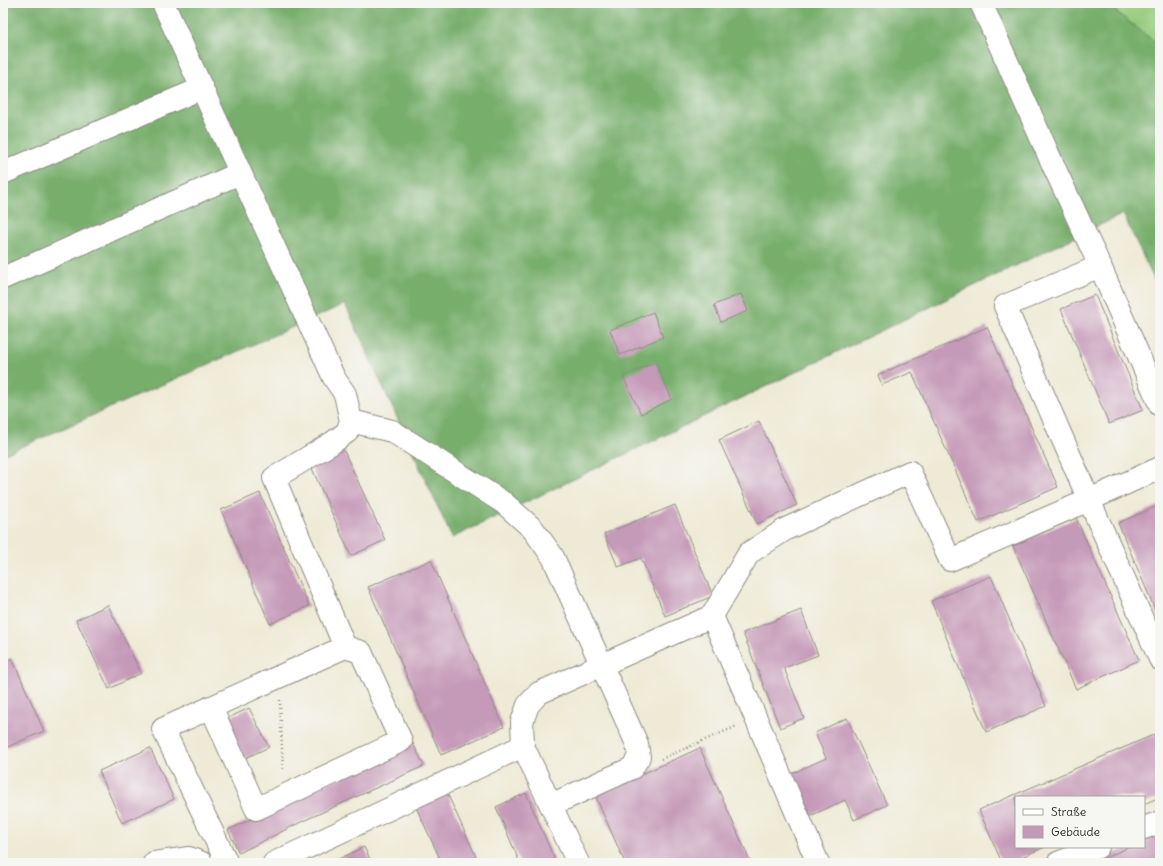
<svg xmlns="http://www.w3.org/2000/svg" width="1163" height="866" font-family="Delius,sans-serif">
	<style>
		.green { fill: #94ca7c; stroke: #607a54 }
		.forest { fill: #77ae6c; stroke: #516c4c }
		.building { fill: #c599b8 }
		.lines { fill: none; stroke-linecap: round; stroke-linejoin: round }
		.minor-casing { stroke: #8c8a80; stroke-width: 24 }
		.path { stroke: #8c8a80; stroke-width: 2.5; stroke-dasharray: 1 3; stroke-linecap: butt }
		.minor { stroke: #fff; stroke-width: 22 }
	</style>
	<rect width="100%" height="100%" fill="#f6f6f2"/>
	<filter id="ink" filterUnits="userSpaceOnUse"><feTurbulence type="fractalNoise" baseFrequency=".025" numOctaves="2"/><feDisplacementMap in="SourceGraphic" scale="8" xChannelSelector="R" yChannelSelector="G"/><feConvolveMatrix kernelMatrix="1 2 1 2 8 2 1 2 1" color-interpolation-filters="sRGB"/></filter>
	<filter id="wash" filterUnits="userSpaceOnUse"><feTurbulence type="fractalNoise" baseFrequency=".012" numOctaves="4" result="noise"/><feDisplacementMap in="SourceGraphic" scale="16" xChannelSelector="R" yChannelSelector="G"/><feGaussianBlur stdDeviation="0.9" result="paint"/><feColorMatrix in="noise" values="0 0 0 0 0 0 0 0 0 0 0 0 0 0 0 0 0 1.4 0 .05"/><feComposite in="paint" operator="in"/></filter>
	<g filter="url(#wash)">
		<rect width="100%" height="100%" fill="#eeead5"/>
		<path class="green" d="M 1105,3 L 1160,3 L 1160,46 Z"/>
		<path class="forest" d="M 3,3 L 1105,3 L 1160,46 L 1160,292 L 1123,214 L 452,538 L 345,304 L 3,455 Z"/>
		<g id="blocks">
			<g class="building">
				<path d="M 741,294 L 748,311 L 721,322 L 714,305 Z"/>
				<path d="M 1095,295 L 1143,410 L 1109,424 L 1061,309 Z"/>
				<path d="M 653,312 L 663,337 L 620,355 L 610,330 Z"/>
				<path d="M 987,327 L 1058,487 L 978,522 L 912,372 L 882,385 L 878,375 Z"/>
				<path d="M 655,362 L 672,399 L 641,414 L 623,377 Z"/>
				<path d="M 759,421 L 797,505 L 757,524 L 719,440 Z"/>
				<path d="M 343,449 L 385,540 L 351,556 L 310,464 Z"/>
				<path d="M 260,493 L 309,606 L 270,624 L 221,510 Z"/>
				<path d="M 675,505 L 713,596 L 665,616 L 641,558 L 618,567 L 604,534 Z"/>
				<path d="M 1160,505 L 1160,621 L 1118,523 Z"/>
				<path d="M 1076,518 L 1139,660 L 1076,689 L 1013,546 Z"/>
				<path d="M 431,560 L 504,727 L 441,755 L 368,587 Z"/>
				<path d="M 991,576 L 1046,706 L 986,732 L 931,601 Z"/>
				<path d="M 108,605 L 141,673 L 109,689 L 76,620 Z"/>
				<path d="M 801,610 L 818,655 L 784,668 L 804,718 L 780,728 L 743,633 Z"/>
				<path d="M 12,658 L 44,731 L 3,749 L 3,662 Z"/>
				<path d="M 249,708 L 269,747 L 241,760 L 222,721 Z"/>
				<path d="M 847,718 L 887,805 L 854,820 L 845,800 L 810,816 L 791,774 L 826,758 L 815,733 Z"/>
				<path d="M 1160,732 L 1160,797 L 1144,804 L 1144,797 L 1016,797 L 1016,847 L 1045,847 L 1008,863 L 1002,863 L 979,810 Z"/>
				<path d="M 413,743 L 424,766 L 301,822 L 239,853 L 228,830 Z"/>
				<path d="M 150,748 L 174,799 L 122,823 L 99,771 Z"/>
				<path d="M 700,748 L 751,863 L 625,863 L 595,795 Z"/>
				<path d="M 447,793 L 479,863 L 442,863 L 416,807 Z"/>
				<path d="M 526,793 L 556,863 L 520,863 L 496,807 Z"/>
				<path d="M 1160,833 L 1160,863 L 1094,863 L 1129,847 L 1144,847 L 1144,840 Z"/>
				<path d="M 364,847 L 372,863 L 330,863 Z"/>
			</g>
		</g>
	</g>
	<g filter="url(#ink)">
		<use href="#blocks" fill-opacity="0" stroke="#8c8a80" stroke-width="1"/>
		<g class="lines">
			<g class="minor-casing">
				<g id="minor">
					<path d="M 163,3 L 334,378 L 345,394 L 351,421 L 347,432 L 332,443 L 274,478 L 345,647 L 163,729 L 227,863"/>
					<path d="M 981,3 L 1054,167 L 1100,266 L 1160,405"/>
					<path d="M 3,173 L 202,88"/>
					<path d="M 1100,266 L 1005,306 L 1089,500 L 1160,659"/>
					<path d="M 3,278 L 240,173"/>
					<path d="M 351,421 L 392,431 L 504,503 L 533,529 L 553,557 L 637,744 L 639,757 L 632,768 L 551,805"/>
					<path d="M 712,616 L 749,553 L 786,529 L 910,472 L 950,560 L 1089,500 L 1160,468"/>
					<path d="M 211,707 L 256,809 L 401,741 L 361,652 L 345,647"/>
					<path d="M 1144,828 L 1160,822"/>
					<path d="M 154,863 L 189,858 L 202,863"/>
					<path d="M 274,863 L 523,746"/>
					<path d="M 578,863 L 523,746 L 522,722 L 528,705 L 539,693 L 712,616 L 818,863"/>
					<path d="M 1058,863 L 1098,847"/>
				</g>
			</g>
			<g class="path">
				<path d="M 280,700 L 283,772"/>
				<path d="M 661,759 L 737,726"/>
			</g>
			<use href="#minor" class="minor"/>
		</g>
	</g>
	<rect width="1163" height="866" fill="none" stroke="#f6f6f2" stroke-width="16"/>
	<rect x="1015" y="796" width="130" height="52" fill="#f6f6f2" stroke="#a5a5a2"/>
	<rect x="1023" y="809" width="20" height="6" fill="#ffffff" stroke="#a5a5a2"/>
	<text x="1051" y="816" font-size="12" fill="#2b2b2b">Straße</text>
	<rect x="1023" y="826" width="20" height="12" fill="#c599b8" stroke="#a5a5a2"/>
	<text x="1051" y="836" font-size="12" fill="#2b2b2b">Gebäude</text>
</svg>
